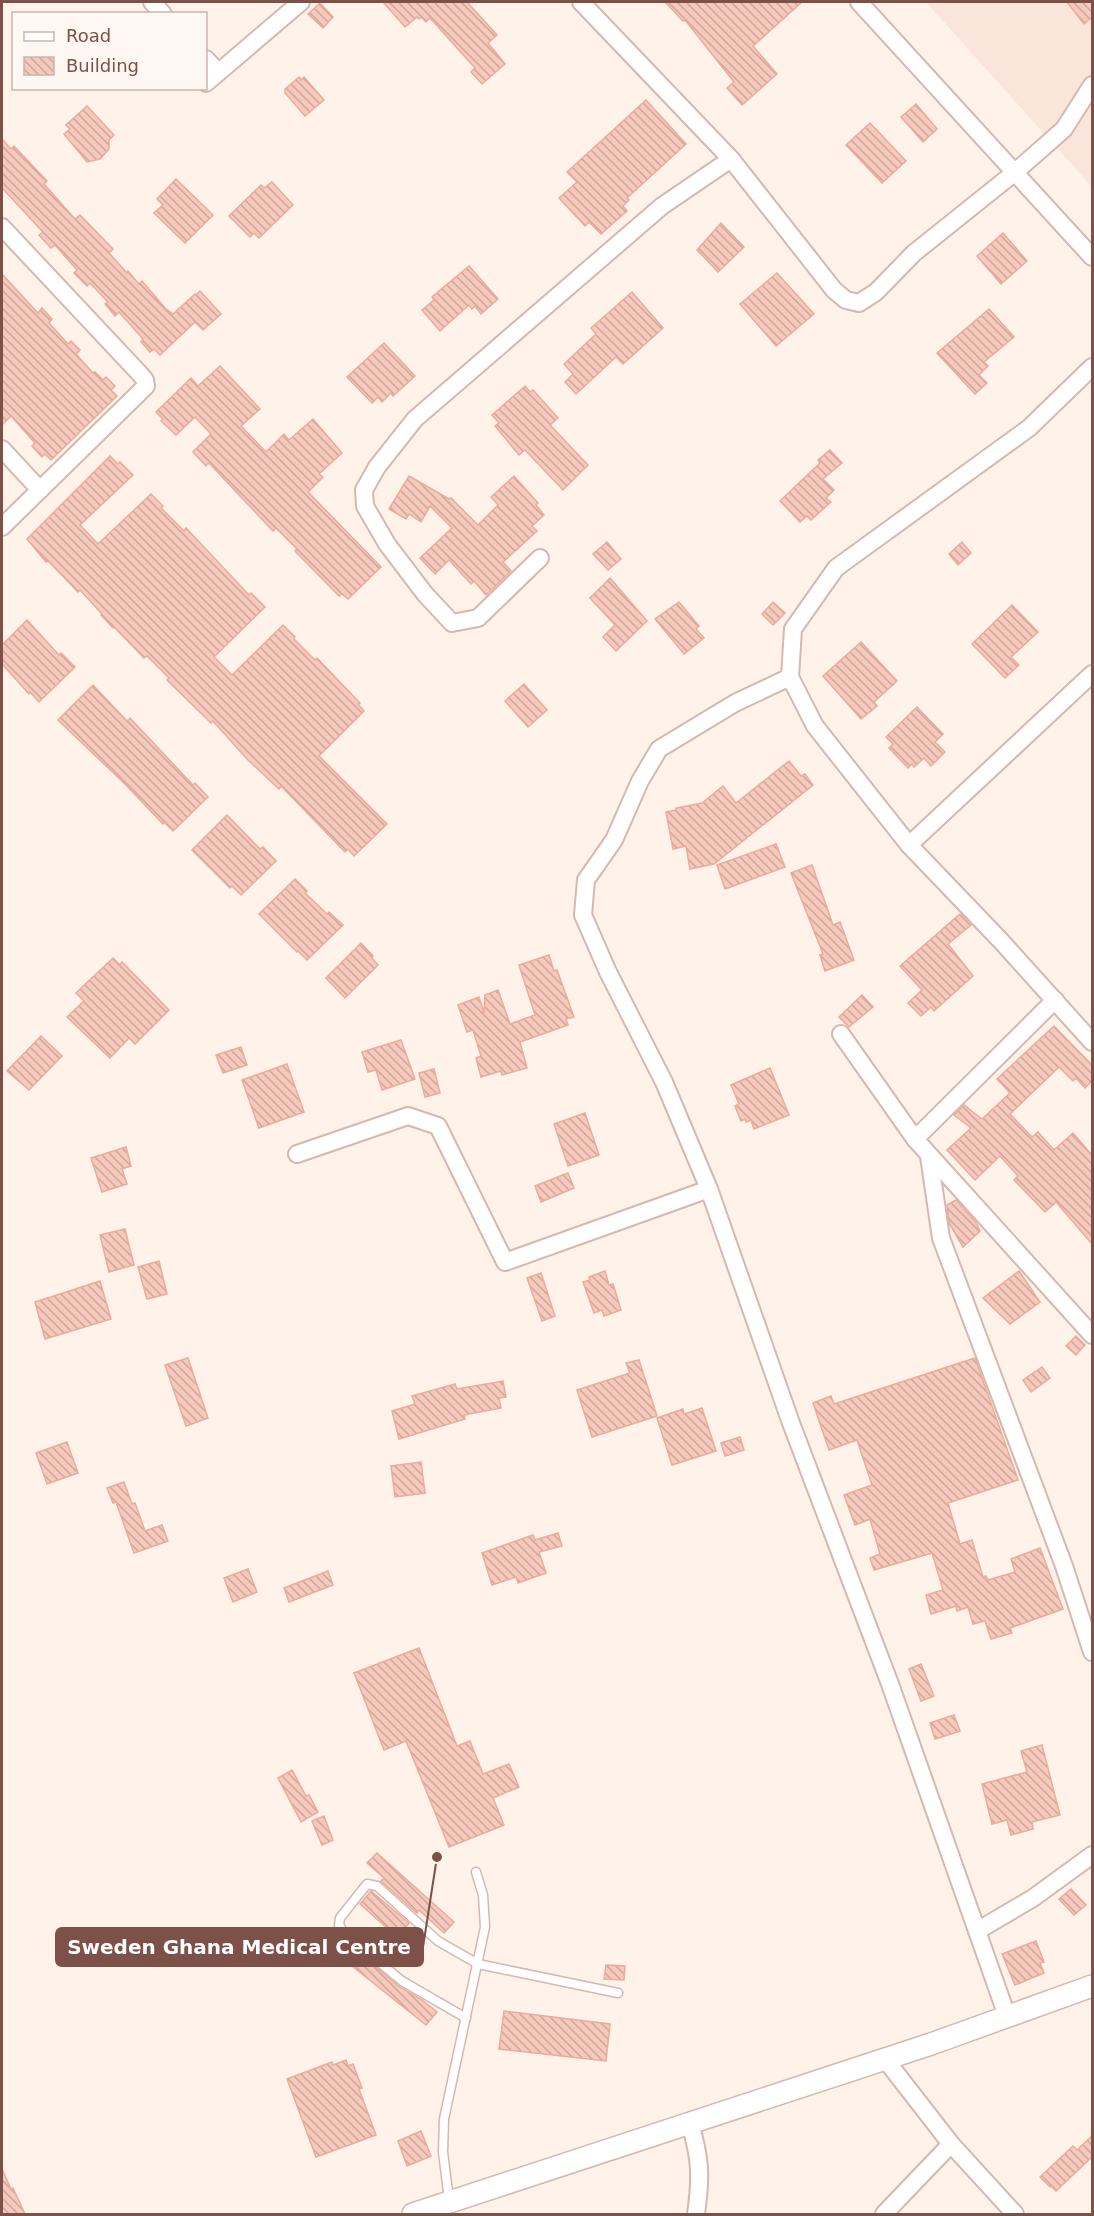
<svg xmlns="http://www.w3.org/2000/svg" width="1094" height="2216" font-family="'DejaVu Sans',sans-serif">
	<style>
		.residential { fill: #f9e5d9 }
		.building { fill: url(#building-back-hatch); stroke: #ecab9c; stroke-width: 1.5 }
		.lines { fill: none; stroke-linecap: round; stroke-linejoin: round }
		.service-casing { stroke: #d5b8af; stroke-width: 11 }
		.minor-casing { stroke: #d5b8af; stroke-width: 20 }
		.tertiary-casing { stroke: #d5b8af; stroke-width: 24 }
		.service { stroke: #fff; stroke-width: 8 }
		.minor { stroke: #fff; stroke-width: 16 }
		.tertiary { stroke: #fff; stroke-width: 21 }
		.leader { fill: none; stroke: #7d5148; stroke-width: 2 }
		.callout-dot { fill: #7d5148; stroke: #fff7f1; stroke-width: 2 }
		.callout { fill: #7d5148; stroke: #7d5148; stroke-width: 2 }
		.callout-label { font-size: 20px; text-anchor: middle; font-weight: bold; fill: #fff }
	</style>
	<defs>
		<pattern id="building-back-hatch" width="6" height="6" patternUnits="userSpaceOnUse" patternTransform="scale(1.5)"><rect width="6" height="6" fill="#f7c9bd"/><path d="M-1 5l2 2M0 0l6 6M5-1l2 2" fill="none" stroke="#cda69c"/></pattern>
	</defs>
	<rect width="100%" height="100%" fill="#fef2e9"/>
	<path class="residential" d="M 926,2 L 1092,2 L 1092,188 L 1092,187 Z"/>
	<g class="building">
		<path d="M 383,2 L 467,2 L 497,35 L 488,43 L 505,64 L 482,84 L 471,72 L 475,68 L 430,18 L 426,22 L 421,17 L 419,19 L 417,17 L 405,27 Z"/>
		<path d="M 665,2 L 802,2 L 753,46 L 777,74 L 742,105 L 727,88 L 734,82 L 685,20 L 683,21 Z"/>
		<path d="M 1067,2 L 1092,2 L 1092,17 L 1084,24 Z"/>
		<path d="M 320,3 L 333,17 L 323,28 L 308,14 Z"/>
		<path d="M 299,77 L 301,80 L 304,77 L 324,100 L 305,116 L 285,93 L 285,89 Z"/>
		<path d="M 646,100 L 686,144 L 627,198 L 629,200 L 623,206 L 627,211 L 601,234 L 589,222 L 585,226 L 559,198 L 577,182 L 567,172 Z"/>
		<path d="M 916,104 L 937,129 L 923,142 L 901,117 Z"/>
		<path d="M 87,106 L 114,135 L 109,140 L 109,149 L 100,159 L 87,162 L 64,134 L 70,129 L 66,125 Z"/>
		<path d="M 870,123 L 906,161 L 882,183 L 846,145 Z"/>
		<path d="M 2,139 L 11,149 L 14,146 L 47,181 L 44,184 L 75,219 L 80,215 L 113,249 L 109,253 L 127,273 L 128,271 L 139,284 L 142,281 L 166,309 L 173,314 L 195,294 L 196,295 L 200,291 L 221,314 L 203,330 L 195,322 L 160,355 L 154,349 L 150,352 L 141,342 L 143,339 L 119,312 L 115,316 L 105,304 L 108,302 L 90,283 L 87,286 L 74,273 L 77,270 L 55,245 L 51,248 L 39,235 L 43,232 L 2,188 Z"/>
		<path d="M 176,179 L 213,215 L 185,243 L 154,213 L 163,205 L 157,199 Z"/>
		<path d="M 272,182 L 293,205 L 259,238 L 254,233 L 250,237 L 229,216 L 261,185 L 264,188 Z"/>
		<path d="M 721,223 L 744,247 L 718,272 L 697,250 Z"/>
		<path d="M 1003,233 L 1027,261 L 1001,284 L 977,256 Z"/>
		<path d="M 469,266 L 498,299 L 481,314 L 475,306 L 472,309 L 469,305 L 440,331 L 422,310 L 434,300 L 432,297 Z"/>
		<path d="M 777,273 L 814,314 L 776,346 L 740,304 Z"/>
		<path d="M 2,274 L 38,313 L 42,308 L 52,319 L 49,323 L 68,344 L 71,341 L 80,350 L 76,354 L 93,373 L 95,372 L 103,380 L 106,377 L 115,386 L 111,390 L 117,396 L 51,460 L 45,454 L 42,457 L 32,446 L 35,443 L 11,416 L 2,425 Z"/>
		<path d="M 632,292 L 663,328 L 623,364 L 616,357 L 576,394 L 565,382 L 573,374 L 564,364 L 596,334 L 591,328 Z"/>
		<path d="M 989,309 L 1014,337 L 984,362 L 988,366 L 979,375 L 987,383 L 975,394 L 937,353 Z"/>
		<path d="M 384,343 L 415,376 L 393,396 L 391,393 L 382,402 L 378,397 L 372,403 L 347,377 Z"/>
		<path d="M 220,366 L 260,409 L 241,426 L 266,452 L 284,434 L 289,440 L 313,419 L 342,453 L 319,474 L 323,477 L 308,492 L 381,567 L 348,599 L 342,594 L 339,596 L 295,551 L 297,549 L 276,528 L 273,531 L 209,463 L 206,466 L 193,452 L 211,434 L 195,417 L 176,435 L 161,421 L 163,419 L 156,412 L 191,378 L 198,386 Z"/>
		<path d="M 525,386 L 530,392 L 533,390 L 558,418 L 550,425 L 588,465 L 563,490 L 525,450 L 519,455 L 495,426 L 499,423 L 492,415 Z"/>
		<path d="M 830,450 L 842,463 L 823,479 L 834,490 L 826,498 L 831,502 L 811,520 L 807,516 L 800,522 L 780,501 L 820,463 L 818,460 Z"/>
		<path d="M 110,456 L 118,464 L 120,462 L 133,475 L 80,525 L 98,544 L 151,494 L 163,506 L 161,508 L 184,531 L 186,528 L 249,595 L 251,593 L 265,607 L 214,657 L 232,675 L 283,625 L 295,637 L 294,639 L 315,660 L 317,658 L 360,703 L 358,704 L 364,711 L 319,756 L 387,824 L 354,856 L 348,849 L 345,852 L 281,786 L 279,789 L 247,759 L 213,721 L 211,723 L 167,680 L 169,678 L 147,656 L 144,658 L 114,627 L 113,628 L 101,615 L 102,614 L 80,590 L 78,592 L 48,561 L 46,562 L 27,539 Z"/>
		<path d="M 409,476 L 449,499 L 451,498 L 478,525 L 498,505 L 491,497 L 514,476 L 538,503 L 536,505 L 544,515 L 532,526 L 537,531 L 503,562 L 511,571 L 486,595 L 474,581 L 471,584 L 449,560 L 435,574 L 420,558 L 452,528 L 430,506 L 421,522 L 409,514 L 406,519 L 389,509 Z"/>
		<path d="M 607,542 L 621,559 L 608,570 L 593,554 Z"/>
		<path d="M 962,542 L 971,553 L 958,565 L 949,554 Z"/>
		<path d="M 610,578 L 647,621 L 616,651 L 603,637 L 615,625 L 590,598 Z"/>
		<path d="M 679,602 L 699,626 L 696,629 L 704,638 L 684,654 L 655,619 Z"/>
		<path d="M 773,602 L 785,613 L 773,625 L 762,614 Z"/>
		<path d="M 1012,605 L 1038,632 L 1011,657 L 1019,665 L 1005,678 L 972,644 Z"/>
		<path d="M 27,620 L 59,655 L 61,653 L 75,667 L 39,702 L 30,692 L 29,694 L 2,664 L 2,645 Z"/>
		<path d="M 861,642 L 897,681 L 874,702 L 877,706 L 861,719 L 823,676 Z"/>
		<path d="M 524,684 L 547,710 L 528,727 L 505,701 Z"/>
		<path d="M 93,685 L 127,721 L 130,718 L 193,785 L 195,783 L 208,797 L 173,831 L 164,822 L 163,824 L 125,784 L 58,720 Z"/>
		<path d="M 917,707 L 943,734 L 935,742 L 945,752 L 931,766 L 924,758 L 914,767 L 912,764 L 908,768 L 889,748 L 893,744 L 886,737 Z"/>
		<path d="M 789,761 L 801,776 L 805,774 L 813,785 L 714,864 L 690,869 L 686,846 L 673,849 L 666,812 L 676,810 L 676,808 L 702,803 L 723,786 L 736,803 Z"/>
		<path d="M 227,815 L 260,849 L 263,847 L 276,861 L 241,895 L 232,886 L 230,888 L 192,850 Z"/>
		<path d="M 776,844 L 785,867 L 725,889 L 717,865 Z"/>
		<path d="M 812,865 L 833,925 L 840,922 L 854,960 L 825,971 L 820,955 L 823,954 L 791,873 Z"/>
		<path d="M 295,879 L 307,891 L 305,893 L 327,914 L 329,912 L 343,925 L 307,960 L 298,951 L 297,952 L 259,914 Z"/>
		<path d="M 960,914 L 971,925 L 948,944 L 973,976 L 934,1011 L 931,1007 L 921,1016 L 908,1003 L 922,990 L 900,966 Z"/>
		<path d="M 361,943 L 373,956 L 372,958 L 378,965 L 345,998 L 326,978 Z"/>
		<path d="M 549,955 L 554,971 L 557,970 L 574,1017 L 566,1019 L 568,1025 L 520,1042 L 527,1068 L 502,1075 L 501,1071 L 481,1077 L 476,1058 L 481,1056 L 473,1030 L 467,1032 L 458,1005 L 479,997 L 484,1013 L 485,995 L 498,990 L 510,1024 L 535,1015 L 519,965 Z"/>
		<path d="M 113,958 L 120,965 L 122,962 L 169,1010 L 135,1044 L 129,1038 L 110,1058 L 67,1017 L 84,1001 L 76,993 Z"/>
		<path d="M 862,995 L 873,1007 L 849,1027 L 839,1017 Z"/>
		<path d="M 1054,1026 L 1092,1065 L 1092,1081 L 1085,1088 L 1076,1078 L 1073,1081 L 1059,1067 L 1010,1114 L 1032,1137 L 1038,1132 L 1054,1150 L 1073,1133 L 1092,1155 L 1092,1244 L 1056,1202 L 1045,1212 L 1014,1180 L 1018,1176 L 1000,1156 L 975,1180 L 947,1150 L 971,1128 L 954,1115 L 964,1105 L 982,1119 L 1010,1093 L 997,1079 Z"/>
		<path d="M 41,1036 L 62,1056 L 29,1090 L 7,1071 Z"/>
		<path d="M 401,1040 L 415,1079 L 382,1090 L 376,1070 L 368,1072 L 362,1052 Z"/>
		<path d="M 241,1047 L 247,1065 L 223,1073 L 216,1055 Z"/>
		<path d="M 287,1064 L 304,1112 L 259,1128 L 242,1080 Z"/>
		<path d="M 770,1068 L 789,1115 L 754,1129 L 751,1120 L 746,1122 L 745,1119 L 741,1121 L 735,1106 L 739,1104 L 731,1085 Z"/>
		<path d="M 434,1069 L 440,1093 L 425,1097 L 419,1073 Z"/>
		<path d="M 585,1113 L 599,1155 L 568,1166 L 554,1124 Z"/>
		<path d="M 126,1147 L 131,1166 L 122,1169 L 127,1184 L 102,1192 L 91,1158 Z"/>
		<path d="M 568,1173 L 574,1188 L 541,1202 L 535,1186 Z"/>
		<path d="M 956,1200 L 975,1221 L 980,1231 L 963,1247 L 949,1223 L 947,1205 Z"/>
		<path d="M 125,1229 L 134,1265 L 109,1272 L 100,1235 Z"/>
		<path d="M 159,1261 L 167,1294 L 147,1299 L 138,1267 Z"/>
		<path d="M 605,1271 L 609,1285 L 613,1284 L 621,1310 L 604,1316 L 602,1310 L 594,1313 L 583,1282 L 590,1280 L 589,1277 Z"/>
		<path d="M 1019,1271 L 1040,1302 L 1010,1324 L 983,1298 Z"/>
		<path d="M 541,1273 L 555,1316 L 542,1321 L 527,1278 Z"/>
		<path d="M 100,1281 L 111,1319 L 45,1339 L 35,1302 Z"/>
		<path d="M 1076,1336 L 1085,1345 L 1076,1355 L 1066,1346 Z"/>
		<path d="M 188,1358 L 208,1418 L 186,1426 L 165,1365 Z"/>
		<path d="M 975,1358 L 1018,1480 L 948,1503 L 960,1544 L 972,1540 L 983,1577 L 986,1576 L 988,1580 L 1015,1572 L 1011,1559 L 1040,1548 L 1063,1609 L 1010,1628 L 1012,1633 L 991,1639 L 985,1621 L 973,1624 L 968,1607 L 957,1611 L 956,1606 L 931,1614 L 926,1595 L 943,1590 L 932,1553 L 874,1570 L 870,1558 L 880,1554 L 870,1519 L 855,1525 L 844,1495 L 872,1485 L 857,1440 L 829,1450 L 813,1403 L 831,1396 L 834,1404 Z"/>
		<path d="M 639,1360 L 657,1416 L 592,1437 L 577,1390 L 630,1373 L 626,1363 Z"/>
		<path d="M 1042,1367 L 1050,1378 L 1031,1392 L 1023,1380 Z"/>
		<path d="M 503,1381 L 506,1397 L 499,1398 L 501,1408 L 464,1415 L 465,1419 L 399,1439 L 392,1411 L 415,1404 L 412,1396 L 455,1384 L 457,1389 Z"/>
		<path d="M 702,1408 L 716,1451 L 672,1465 L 657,1418 L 683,1409 L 684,1414 Z"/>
		<path d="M 740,1437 L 744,1450 L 725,1456 L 721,1443 Z"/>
		<path d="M 67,1442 L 78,1473 L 47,1484 L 36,1453 Z"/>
		<path d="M 421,1462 L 425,1493 L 395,1497 L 391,1466 Z"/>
		<path d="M 124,1482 L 132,1504 L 135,1503 L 145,1531 L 162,1525 L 168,1541 L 134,1553 L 116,1502 L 113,1503 L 107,1488 Z"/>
		<path d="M 558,1533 L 562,1546 L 539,1552 L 546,1573 L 518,1583 L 516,1577 L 492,1585 L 482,1553 L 533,1535 L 535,1540 Z"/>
		<path d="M 248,1569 L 257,1592 L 233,1602 L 224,1578 Z"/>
		<path d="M 328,1571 L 333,1585 L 289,1602 L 284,1588 Z"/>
		<path d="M 419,1648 L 457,1746 L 470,1741 L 483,1774 L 509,1764 L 519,1787 L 493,1798 L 504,1825 L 449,1847 L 406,1741 L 384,1750 L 354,1673 Z"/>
		<path d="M 921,1664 L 934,1696 L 921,1701 L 909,1669 Z"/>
		<path d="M 954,1715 L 960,1731 L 935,1739 L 930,1723 Z"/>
		<path d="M 1042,1745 L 1060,1815 L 1032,1822 L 1033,1829 L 1011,1835 L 1007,1820 L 992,1824 L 982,1784 L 1027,1772 L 1021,1751 Z"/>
		<path d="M 292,1770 L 306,1796 L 309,1795 L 318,1812 L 301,1822 L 278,1778 Z"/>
		<path d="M 324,1816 L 333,1840 L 322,1845 L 312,1821 Z"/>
		<path d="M 377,1853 L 454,1922 L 444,1933 L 419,1910 L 417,1913 L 381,1881 L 384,1878 L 367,1863 Z"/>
		<path d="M 1071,1889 L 1086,1905 L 1074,1915 L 1059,1899 Z"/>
		<path d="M 371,1891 L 409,1923 L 397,1937 L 360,1904 Z"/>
		<path d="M 338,1935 L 398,1986 L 422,2000 L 437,2012 L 426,2025 L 328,1947 Z"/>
		<path d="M 1036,1941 L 1044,1962 L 1040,1963 L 1044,1973 L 1015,1985 L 1002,1954 Z"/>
		<path d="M 606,1965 L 625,1966 L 624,1980 L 604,1979 Z"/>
		<path d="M 504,2011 L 610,2024 L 606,2061 L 499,2049 Z"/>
		<path d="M 346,2060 L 348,2066 L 353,2064 L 362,2088 L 359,2089 L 376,2135 L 316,2157 L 287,2079 L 332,2062 L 333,2065 Z"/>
		<path d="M 421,2131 L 431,2156 L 407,2166 L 398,2141 Z"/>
		<path d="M 1092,2136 L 1092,2157 L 1056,2191 L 1051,2186 L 1050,2187 L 1040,2177 L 1073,2146 L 1077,2150 Z"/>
		<path d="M 2,2169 L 11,2189 L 13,2188 L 25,2214 L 2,2214 Z"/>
	</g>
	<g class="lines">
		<g class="service-casing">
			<g id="service">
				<path d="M 466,2018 L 402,1981 L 345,1934 L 339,1925 L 340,1918 L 367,1884 L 377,1886 L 438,1941 L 478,1964 L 618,1993"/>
				<path d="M 449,2200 L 443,2152 L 444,2119 L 485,1927 L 483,1895 L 476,1872"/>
			</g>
		</g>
		<g class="minor-casing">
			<g id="minor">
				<path d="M 152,2 L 163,14"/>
				<path d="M 581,2 L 731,159 L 834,290 L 846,300 L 859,303 L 876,292 L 914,253 L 1014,173 L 1064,129 L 1092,85"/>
				<path d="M 859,2 L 1092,257"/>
				<path d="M 206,59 L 218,72"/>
				<path d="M 206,83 L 301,2"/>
				<path d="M 2,227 L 140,374 L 145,380 L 146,386 L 2,527"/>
				<path d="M 1092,367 L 1029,428 L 836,568 L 793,629 L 790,677 L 815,726 L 909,845 L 1001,941 L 1092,1042"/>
				<path d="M 2,449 L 40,490"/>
				<path d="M 540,558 L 478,618 L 452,623 L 425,594 L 387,544 L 365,506 L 364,490 L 377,467 L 415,419 L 662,206 L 731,159"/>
				<path d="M 790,677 L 735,703 L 659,749 L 640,781 L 614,840 L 586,880 L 583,915 L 608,972 L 664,1082 L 709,1189 L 791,1423 L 890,1684 L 1007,2016"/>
				<path d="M 909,845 L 1092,674"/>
				<path d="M 841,1034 L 915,1139 L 1092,1335"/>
				<path d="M 915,1139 L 1055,1000"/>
				<path d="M 297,1154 L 408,1116 L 438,1126 L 505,1262 L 709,1189"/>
				<path d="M 929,1156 L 941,1238 L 1064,1566 L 1092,1652"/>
				<path d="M 977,1931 L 1033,1898 L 1092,1855"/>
				<path d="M 885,2059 L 951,2144 L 1015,2214"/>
				<path d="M 690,2124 C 701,2159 701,2179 696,2214"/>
				<path d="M 884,2214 L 951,2144"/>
			</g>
		</g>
		<g class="tertiary-casing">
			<path id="tertiary" d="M 413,2214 L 931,2044 L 1092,1986"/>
		</g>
		<use href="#service" class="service"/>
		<use href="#minor" class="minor"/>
		<use href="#tertiary" class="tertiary"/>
	</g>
	<path class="leader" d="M437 1857L423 1947"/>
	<circle class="callout-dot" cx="437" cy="1857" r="6"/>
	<rect class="callout" x="56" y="1928" width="367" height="38" rx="6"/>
	<g class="callout-label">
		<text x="239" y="1954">Sweden Ghana Medical Centre</text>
	</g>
	<rect width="1094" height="2216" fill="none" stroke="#7d5148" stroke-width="6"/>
	<rect x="12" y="12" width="195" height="78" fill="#fff7f1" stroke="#cbb5ad" stroke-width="1.5"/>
	<rect x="24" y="32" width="30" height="9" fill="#ffffff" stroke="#cbb5ad" stroke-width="1.5"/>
	<text x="66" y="42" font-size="18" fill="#7d5148">Road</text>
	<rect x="24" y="57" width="30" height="18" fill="url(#building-back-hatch)" stroke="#cbb5ad" stroke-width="1.5"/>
	<text x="66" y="72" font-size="18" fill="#7d5148">Building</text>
</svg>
